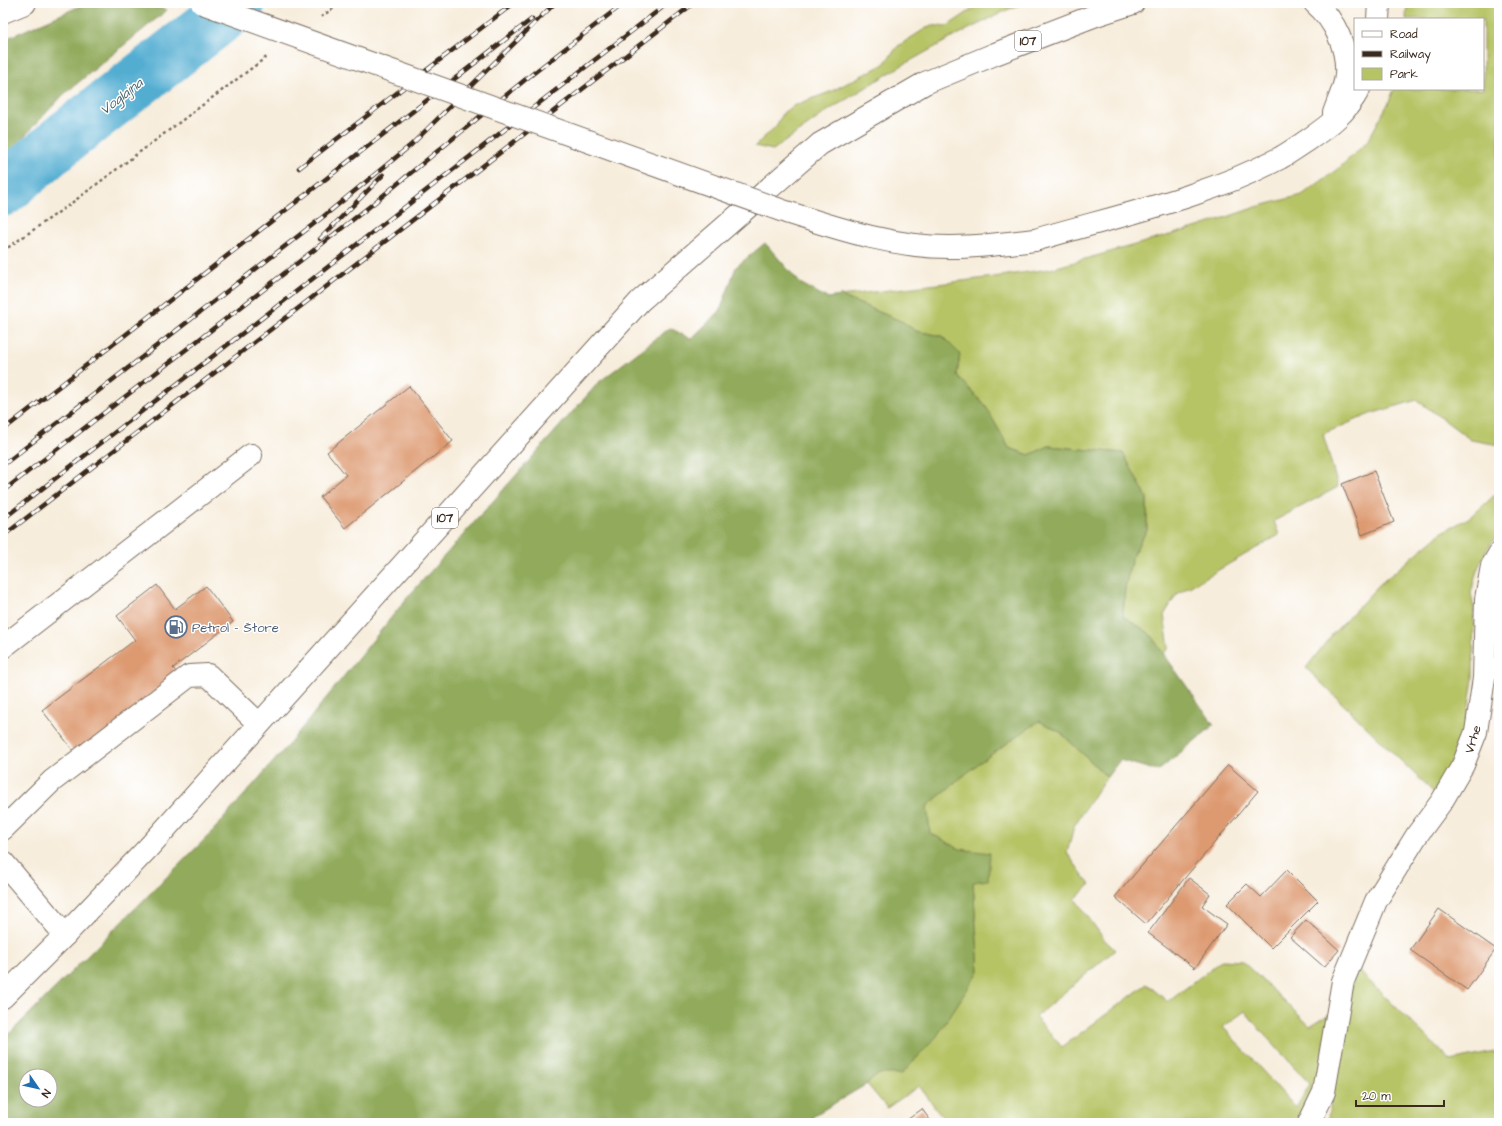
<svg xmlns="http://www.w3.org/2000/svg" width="1502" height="1126" font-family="'Architects Daughter',sans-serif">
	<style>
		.green { fill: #b7c466; stroke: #797742; fill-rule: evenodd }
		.forest { fill: #91aa5b; stroke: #666a3c; fill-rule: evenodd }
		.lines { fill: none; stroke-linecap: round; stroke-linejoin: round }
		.river { stroke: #53add1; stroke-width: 53 }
		.building { fill: #dd9a71 }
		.minor-casing { stroke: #7d6e60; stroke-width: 24 }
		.major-casing { stroke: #7d6e60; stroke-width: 24 }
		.path { stroke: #7d6e60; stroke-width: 2.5; stroke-dasharray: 3 3; stroke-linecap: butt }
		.minor { stroke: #fff; stroke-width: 22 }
		.major { stroke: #fff; stroke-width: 22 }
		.rail-casing { stroke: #3b2a1e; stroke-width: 4.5 }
		.rail { stroke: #fff; stroke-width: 3; stroke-dasharray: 9; stroke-linecap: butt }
		.minor-bridge-casing { stroke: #7d6e60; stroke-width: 24; stroke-linecap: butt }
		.minor-bridge { stroke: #fff; stroke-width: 22 }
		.labels { text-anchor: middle; stroke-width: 3; stroke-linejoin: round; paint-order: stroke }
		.shield { fill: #fff; stroke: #766a62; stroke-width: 1 }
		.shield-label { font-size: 12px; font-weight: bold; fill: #3b2a1e }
		.service-label { font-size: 13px; fill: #4e5e75; stroke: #fff; text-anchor: start }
		.street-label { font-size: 13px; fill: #3b2a1e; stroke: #fff }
		.water-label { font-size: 14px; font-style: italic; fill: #455e66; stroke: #fff }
	</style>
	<rect width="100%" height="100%" fill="#fff"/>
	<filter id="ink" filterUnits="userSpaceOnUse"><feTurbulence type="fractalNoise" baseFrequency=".025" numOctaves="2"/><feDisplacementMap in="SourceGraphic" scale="8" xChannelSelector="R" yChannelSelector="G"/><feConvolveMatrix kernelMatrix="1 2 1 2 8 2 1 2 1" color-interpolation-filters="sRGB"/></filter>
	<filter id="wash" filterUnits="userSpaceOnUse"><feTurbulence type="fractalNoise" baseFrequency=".012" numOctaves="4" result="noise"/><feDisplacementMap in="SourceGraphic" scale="16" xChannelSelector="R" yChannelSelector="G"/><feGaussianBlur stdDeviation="0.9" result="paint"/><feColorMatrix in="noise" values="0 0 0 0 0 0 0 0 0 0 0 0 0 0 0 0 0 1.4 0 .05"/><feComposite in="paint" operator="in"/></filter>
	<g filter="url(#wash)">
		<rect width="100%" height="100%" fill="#f7eddc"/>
		<g class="green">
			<path d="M 978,3 L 1024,3 L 1007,10 L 953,37 L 901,66 L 829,110 L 773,150 L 755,146 L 776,126 L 784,112 L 795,105 L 830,92 L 884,64 L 898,46 L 931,25 L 946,27 L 974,8 Z"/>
			<path d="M 1407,3 L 1499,3 L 1499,445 L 1471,440 L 1417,400 L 1370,414 L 1323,434 L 1338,487 L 1274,521 L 1279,535 L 1177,594 L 1164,615 L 1169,648 L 1163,654 L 1149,633 L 1123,616 L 1125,588 L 1133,554 L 1147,530 L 1147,498 L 1123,453 L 1049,446 L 1030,455 L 1009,448 L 986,407 L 957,375 L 960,354 L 942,336 L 916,331 L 903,322 L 841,296 L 986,278 L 1050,269 L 1198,227 L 1256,207 L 1302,195 L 1339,168 L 1367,142 L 1389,102 L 1394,89 L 1483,89 L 1483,19 L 1406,19 Z"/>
			<path d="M 1499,491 L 1499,533 L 1487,549 L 1477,570 L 1471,593 L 1474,609 L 1473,679 L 1463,745 L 1434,793 L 1306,668 L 1330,637 L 1379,585 L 1441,533 L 1472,516 Z"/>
			<path d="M 1039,721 L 1060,732 L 1107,777 L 1097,790 L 1074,826 L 1067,853 L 1090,885 L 1075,899 L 1104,939 L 1115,950 L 1035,1017 L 1062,1047 L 1147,984 L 1168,1002 L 1222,960 L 1242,961 L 1310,1026 L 1329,1014 L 1318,1091 L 1302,1123 L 947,1123 L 919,1086 L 887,1108 L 867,1084 L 956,1006 L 979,971 L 973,882 L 960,849 L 929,833 L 927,806 L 979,763 ZM 1245,1011 L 1261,1031 L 1310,1084 L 1296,1108 L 1223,1027 Z"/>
			<path d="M 1355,967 L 1451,1061 L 1499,1051 L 1499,1123 L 1327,1123 Z"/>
		</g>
		<g class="forest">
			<path d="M 87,3 L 134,3 L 167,10 L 63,95 L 3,159 L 3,40 Z"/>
			<path d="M 765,243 L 800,283 L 827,298 L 841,296 L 903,322 L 916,331 L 942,336 L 960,354 L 957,375 L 986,407 L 1009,448 L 1029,455 L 1049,446 L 1123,453 L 1147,498 L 1147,530 L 1133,554 L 1125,588 L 1123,616 L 1149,633 L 1214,725 L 1158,771 L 1120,760 L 1107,777 L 1060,732 L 1039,721 L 979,763 L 927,806 L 930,833 L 960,849 L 990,853 L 988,880 L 973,882 L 979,971 L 937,1036 L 902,1074 L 879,1074 L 867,1084 L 813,1116 L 813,1123 L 3,1123 L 3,1040 L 211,833 L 289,744 L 407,598 L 599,382 L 670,328 L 691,339 L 720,311 L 736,267 ZM 26,1076 L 50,1076 L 50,1100 L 26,1100 Z"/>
		</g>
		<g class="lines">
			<path class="river" d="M 3,190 L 66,137 L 239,3"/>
		</g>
		<g id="blocks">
			<g class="building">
				<path d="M 409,386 L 453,441 L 345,528 L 320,497 L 346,475 L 327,452 Z"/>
				<path d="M 1374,471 L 1394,522 L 1362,535 L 1342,484 Z"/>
				<path d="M 157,585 L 175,609 L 206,586 L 233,622 L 173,668 L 185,684 L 82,762 L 42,710 L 135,640 L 117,616 Z"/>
				<path d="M 1228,765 L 1258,791 L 1146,924 L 1115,897 Z"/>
				<path d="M 1287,870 L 1318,901 L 1271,948 L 1227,904 L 1247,884 L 1261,897 Z"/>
				<path d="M 1189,878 L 1210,894 L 1202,906 L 1227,924 L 1195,968 L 1148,933 Z"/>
				<path d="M 1439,909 L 1496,949 L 1467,990 L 1410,950 Z"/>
				<path d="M 1306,920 L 1339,950 L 1324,967 L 1290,937 Z"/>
				<path d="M 922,1109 L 932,1123 L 909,1123 L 907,1120 Z"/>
			</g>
		</g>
	</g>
	<g filter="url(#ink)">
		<use href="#blocks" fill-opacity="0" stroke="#7d6e60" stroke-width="1"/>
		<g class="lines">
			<g class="minor-casing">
				<g id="minor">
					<path d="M 1315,3 C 1335,20 1348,49 1346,75 C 1345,88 1338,101 1334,113"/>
					<path d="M 3,12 L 25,3"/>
					<path d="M 1378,19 L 1379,3"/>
					<path d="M 1035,240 C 1117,216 1204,198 1280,158 C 1289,153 1299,146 1308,140 C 1330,125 1346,113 1359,89"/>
					<path d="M 3,647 L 251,455"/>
					<path d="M 3,829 L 52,781 L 189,676 L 208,675 L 259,724"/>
					<path d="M 3,862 L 65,935"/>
					<path d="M 1309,1123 L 1324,1092 L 1343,981 L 1376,901 L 1417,835 L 1442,801 L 1463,765 L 1476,732 L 1484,678 L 1486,599 L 1492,566 L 1499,554"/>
				</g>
			</g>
			<g class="major-casing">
				<path id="major" d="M 3,997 L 65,935 L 148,848 L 640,301 L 820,144 L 925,83 L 995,54 L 1096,15 L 1133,3"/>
			</g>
			<g class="path">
				<path d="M 321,17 L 341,3"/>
				<path d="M 3,251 L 69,205 L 268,56"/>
			</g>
			<use href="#minor" class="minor"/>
			<use href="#major" class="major"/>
			<g class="rail-casing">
				<g id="rail">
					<path d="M 299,168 L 514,3"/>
					<path d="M 320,239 L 383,175"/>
					<path d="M 3,430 L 511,35 L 532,19"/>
					<path d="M 3,465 L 324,216 L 411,145 L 555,3"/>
					<path d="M 3,491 L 254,297 L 369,207 L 526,79 L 624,3"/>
					<path d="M 3,519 L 668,3"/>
					<path d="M 3,536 L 694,3"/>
				</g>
			</g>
			<use href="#rail" class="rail"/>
			<g class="minor-bridge-casing">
				<path id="minor-bridge" d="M 202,3 L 786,212 C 839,229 896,248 953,247 C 980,247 1008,243 1035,240"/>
			</g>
			<use href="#minor-bridge" class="minor-bridge"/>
		</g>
	</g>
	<defs>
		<g id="fuel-ring" transform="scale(1.15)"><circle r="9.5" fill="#fff" stroke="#5c6f8a" stroke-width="1.5"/><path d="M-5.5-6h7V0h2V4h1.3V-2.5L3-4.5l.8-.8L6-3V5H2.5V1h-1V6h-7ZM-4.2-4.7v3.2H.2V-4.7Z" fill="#5c6f8a"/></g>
	</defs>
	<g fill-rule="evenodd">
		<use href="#fuel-ring" x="176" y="627"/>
	</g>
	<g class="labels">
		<g class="shield">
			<rect x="1015" y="31" width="26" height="20" rx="3"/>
			<rect x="432" y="508" width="26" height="20" rx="3"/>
		</g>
		<g class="shield-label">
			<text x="1028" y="45">107</text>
			<text x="445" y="522">107</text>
		</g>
		<g class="service-label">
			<text x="192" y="632">Petrol - Štore</text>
		</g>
		<g class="street-label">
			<text transform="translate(1472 739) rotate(-73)" y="5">Vrhe</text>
		</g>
		<g class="water-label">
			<text transform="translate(121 96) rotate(-38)" y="5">Voglajna</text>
		</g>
	</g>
	<rect width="1502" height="1126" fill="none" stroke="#fff" stroke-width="16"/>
	<rect x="1354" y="18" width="130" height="72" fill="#ffffff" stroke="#b1aaa5"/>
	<rect x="1362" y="31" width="20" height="6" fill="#ffffff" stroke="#b1aaa5"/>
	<text x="1390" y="38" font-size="12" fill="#3b2a1e">Road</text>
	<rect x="1362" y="51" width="20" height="6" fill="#3b2a1e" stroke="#b1aaa5"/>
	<text x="1390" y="58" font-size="12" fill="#3b2a1e">Railway</text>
	<rect x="1362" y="68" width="20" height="12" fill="#b7c466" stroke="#b1aaa5"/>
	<text x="1390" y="78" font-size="12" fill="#3b2a1e">Park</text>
	<g transform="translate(38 1088) rotate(124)"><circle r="19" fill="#ffffff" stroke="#b1aaa5"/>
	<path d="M0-3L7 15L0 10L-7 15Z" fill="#1f6fb2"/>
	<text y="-6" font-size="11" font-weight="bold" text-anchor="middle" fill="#3b2a1e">N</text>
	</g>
	<path d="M1356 1100v6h88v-6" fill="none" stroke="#3b2a1e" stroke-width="2"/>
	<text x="1362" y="1100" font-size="12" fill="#3b2a1e" stroke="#ffffff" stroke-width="3" paint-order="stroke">20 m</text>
</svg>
